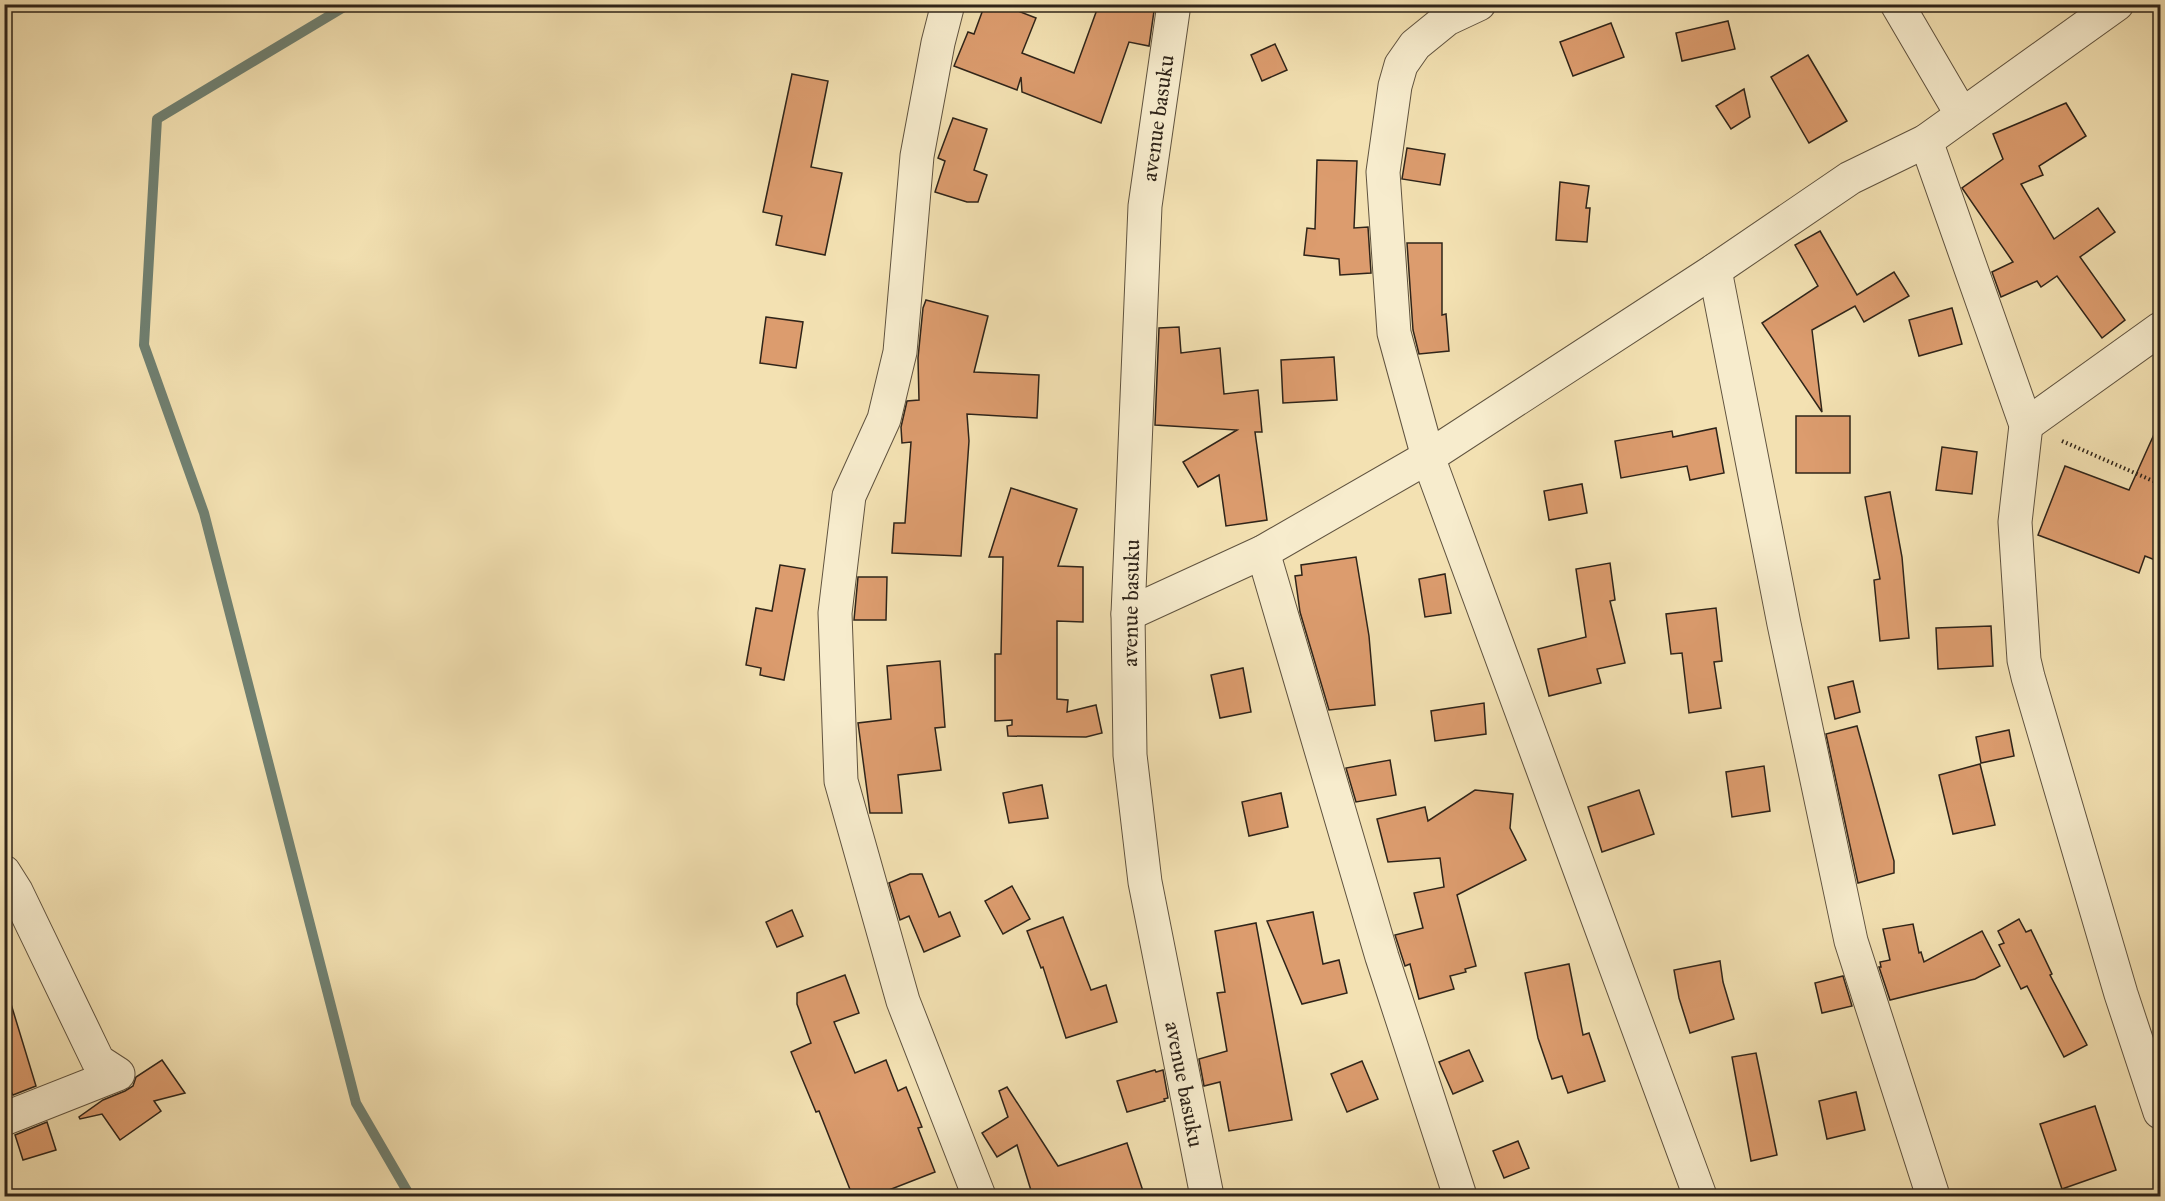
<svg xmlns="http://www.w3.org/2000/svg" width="2165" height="1201" font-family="'IM FELL Great Primer',serif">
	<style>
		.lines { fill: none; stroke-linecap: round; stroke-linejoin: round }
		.stream { stroke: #708071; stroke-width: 10 }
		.building { fill: #dc9c6e; stroke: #2f2419; stroke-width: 1.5 }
		.minor-casing { stroke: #60533f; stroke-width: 35 }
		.path { stroke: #2f2419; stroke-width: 4; stroke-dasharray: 1.5 3; stroke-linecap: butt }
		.minor { stroke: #f7eccd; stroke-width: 33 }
		.labels { text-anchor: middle; stroke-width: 4.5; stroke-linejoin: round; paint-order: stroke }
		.street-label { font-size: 22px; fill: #2f2419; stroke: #f7eccd }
	</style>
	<rect width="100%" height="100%" fill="#f3e1b2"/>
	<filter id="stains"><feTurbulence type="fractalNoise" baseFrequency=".00333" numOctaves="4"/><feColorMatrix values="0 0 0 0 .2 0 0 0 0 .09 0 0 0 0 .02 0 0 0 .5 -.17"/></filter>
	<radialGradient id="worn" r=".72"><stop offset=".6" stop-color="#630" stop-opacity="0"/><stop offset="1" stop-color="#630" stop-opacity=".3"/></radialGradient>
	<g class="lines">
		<path class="stream" d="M 349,4 L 157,119 L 144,345 L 204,513 L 356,1103 L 410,1196"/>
	</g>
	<g class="building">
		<path d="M 985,4 L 1000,4 L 1036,18 L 1022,53 L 1074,73 L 1099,4 L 1155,4 L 1149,46 L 1129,42 L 1101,123 L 1022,92 L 1021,77 L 1017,90 L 954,66 L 968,32 L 974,34 Z"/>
		<path d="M 1728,21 L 1735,49 L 1682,61 L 1676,33 Z"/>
		<path d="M 1611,23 L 1624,57 L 1573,76 L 1560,42 Z"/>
		<path d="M 1275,44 L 1287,70 L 1262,81 L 1251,55 Z"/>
		<path d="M 1808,55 L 1847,121 L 1809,143 L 1771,77 Z"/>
		<path d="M 792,74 L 828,81 L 811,167 L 842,173 L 825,255 L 776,245 L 782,216 L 763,212 Z"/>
		<path d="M 1744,89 L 1750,117 L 1731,129 L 1716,106 Z"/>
		<path d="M 2066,103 L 2086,136 L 2039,166 L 2043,175 L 2021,184 L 2054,239 L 2098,208 L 2115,232 L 2080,257 L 2125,320 L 2102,338 L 2057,276 L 2041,287 L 2037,281 L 2001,297 L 1992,272 L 2013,262 L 1962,188 L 2003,159 L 1993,134 Z"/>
		<path d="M 953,118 L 987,129 L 974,170 L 987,175 L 978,202 L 967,202 L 935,192 L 945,161 L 938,158 Z"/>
		<path d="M 1407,148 L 1445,154 L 1440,185 L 1402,179 Z"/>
		<path d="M 1317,160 L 1357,161 L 1354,228 L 1368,227 L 1371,273 L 1340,275 L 1339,259 L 1304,255 L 1307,228 L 1315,229 Z"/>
		<path d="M 1560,182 L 1589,186 L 1586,208 L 1590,208 L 1587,242 L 1556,240 Z"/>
		<path d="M 1820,231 L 1857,295 L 1894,272 L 1909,296 L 1864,322 L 1855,306 L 1812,330 L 1822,412 L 1762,323 L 1818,286 L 1795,245 Z"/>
		<path d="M 1407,243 L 1442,243 L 1442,315 L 1446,314 L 1449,351 L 1419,354 L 1413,330 Z"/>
		<path d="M 926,300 L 988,316 L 974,372 L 1039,375 L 1037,418 L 967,414 L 969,441 L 961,556 L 892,553 L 894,523 L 905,523 L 911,442 L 902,443 L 901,427 L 907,401 L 919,400 L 918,358 L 923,308 Z"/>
		<path d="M 1952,308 L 1962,344 L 1919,356 L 1909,320 Z"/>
		<path d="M 766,317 L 803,322 L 796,368 L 760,363 Z"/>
		<path d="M 1179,327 L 1181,353 L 1220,348 L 1224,394 L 1258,390 L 1262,432 L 1255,432 L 1267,520 L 1226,526 L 1219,475 L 1198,487 L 1183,462 L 1237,430 L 1155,425 L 1159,328 Z"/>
		<path d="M 1334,357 L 1337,400 L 1283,403 L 1281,360 Z"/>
		<rect x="1796" y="416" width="54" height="57"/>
		<path d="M 2160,421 L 2160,562 L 2145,556 L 2139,573 L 2038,535 L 2065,466 L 2129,490 Z"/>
		<path d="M 1716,428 L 1724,473 L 1690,480 L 1687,466 L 1621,478 L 1615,441 L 1672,431 L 1673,437 Z"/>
		<path d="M 1942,447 L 1977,452 L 1972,494 L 1936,490 Z"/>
		<path d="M 1582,484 L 1587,513 L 1549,520 L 1544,491 Z"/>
		<path d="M 1011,488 L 1077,509 L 1058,566 L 1083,567 L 1083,622 L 1057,621 L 1057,699 L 1068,700 L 1067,712 L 1096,705 L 1102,733 L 1086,737 L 1008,736 L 1007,726 L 1012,725 L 1012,720 L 995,721 L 995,654 L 1001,654 L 1003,557 L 989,557 Z"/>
		<path d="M 1890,492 L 1902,557 L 1909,638 L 1880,641 L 1874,580 L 1880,579 L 1865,497 Z"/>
		<path d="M 1356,557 L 1369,636 L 1375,705 L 1329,710 L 1300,612 L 1295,576 L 1302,575 L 1301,565 Z"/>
		<path d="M 1610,563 L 1615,600 L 1610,601 L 1625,663 L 1597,669 L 1601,683 L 1549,696 L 1538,649 L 1586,637 L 1576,569 Z"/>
		<path d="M 780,565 L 805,569 L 784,680 L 760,675 L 761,668 L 746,665 L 756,608 L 772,611 Z"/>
		<path d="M 1445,574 L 1451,613 L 1425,617 L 1419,579 Z"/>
		<path d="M 858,577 L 887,577 L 886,620 L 854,620 Z"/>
		<path d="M 1716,608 L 1722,661 L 1714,662 L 1721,708 L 1689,713 L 1682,653 L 1671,654 L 1666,614 Z"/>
		<path d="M 1991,626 L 1993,666 L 1938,669 L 1936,628 Z"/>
		<path d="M 940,661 L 945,727 L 935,728 L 941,770 L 898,775 L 902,813 L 870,813 L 858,723 L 891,719 L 887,666 Z"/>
		<path d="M 1243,668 L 1251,712 L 1220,718 L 1211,675 Z"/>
		<path d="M 1853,681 L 1860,712 L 1835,719 L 1828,687 Z"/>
		<path d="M 1484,703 L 1486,734 L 1435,741 L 1431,711 Z"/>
		<path d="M 1857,726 L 1894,861 L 1894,873 L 1858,883 L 1826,734 Z"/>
		<path d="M 2009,730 L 2014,756 L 1981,763 L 1976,737 Z"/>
		<path d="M 1390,760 L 1396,795 L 1356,802 L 1346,768 Z"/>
		<path d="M 1980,764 L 1995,825 L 1953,834 L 1939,775 Z"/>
		<path d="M 1764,766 L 1770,811 L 1732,817 L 1726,772 Z"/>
		<path d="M 1042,785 L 1048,818 L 1009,823 L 1003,793 Z"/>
		<path d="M 1475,790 L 1513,794 L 1510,828 L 1526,860 L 1457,895 L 1476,966 L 1465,969 L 1466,972 L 1450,976 L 1454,989 L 1419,999 L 1410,964 L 1405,966 L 1395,935 L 1423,928 L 1414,893 L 1444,887 L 1440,858 L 1388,862 L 1377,819 L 1425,807 L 1428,821 Z"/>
		<path d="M 1639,790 L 1654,834 L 1602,852 L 1588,807 Z"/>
		<path d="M 1281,793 L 1288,827 L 1249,836 L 1242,802 Z"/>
		<path d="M 910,874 L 922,874 L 939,917 L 950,912 L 960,936 L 924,952 L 909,916 L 900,920 L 889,883 Z"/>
		<path d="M 1012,886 L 1030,919 L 1003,934 L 985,901 Z"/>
		<path d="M 792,910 L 803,936 L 777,947 L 766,922 Z"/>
		<path d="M 1313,912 L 1323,964 L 1339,960 L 1347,993 L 1302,1004 L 1267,921 Z"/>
		<path d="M 1063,917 L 1091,990 L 1106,985 L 1117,1022 L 1066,1038 L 1043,967 L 1041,968 L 1027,931 Z"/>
		<path d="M 2019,919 L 2026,932 L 2031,930 L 2052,974 L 2050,975 L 2087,1045 L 2064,1057 L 2027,986 L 2021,989 L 1999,945 L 2004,943 L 1998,931 Z"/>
		<path d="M 1256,923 L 1292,1120 L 1229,1131 L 1220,1082 L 1204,1086 L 1199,1059 L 1227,1051 L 1217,993 L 1225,992 L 1215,931 Z"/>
		<path d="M 1913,924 L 1919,953 L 1921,952 L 1924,962 L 1982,931 L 2000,966 L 1975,979 L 1890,1000 L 1879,967 L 1881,967 L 1880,962 L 1890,960 L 1883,929 Z"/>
		<path d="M 1720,961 L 1723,982 L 1734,1019 L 1690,1033 L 1679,998 L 1674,970 Z"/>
		<path d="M 1569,964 L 1583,1035 L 1589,1033 L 1605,1081 L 1568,1093 L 1562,1076 L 1552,1079 L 1538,1038 L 1525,973 Z"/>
		<path d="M 845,975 L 859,1013 L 834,1022 L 855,1073 L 886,1060 L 898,1091 L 906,1087 L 922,1127 L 918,1128 L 935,1172 L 871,1197 L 853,1197 L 819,1111 L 816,1112 L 791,1052 L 811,1043 L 797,1004 L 797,993 Z"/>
		<path d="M 1843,976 L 1852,1006 L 1822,1013 L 1815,983 Z"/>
		<path d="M 11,1004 L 36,1086 L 13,1095 L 4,1079 L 4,1005 Z"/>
		<path d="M 1469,1050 L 1483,1081 L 1453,1094 L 1439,1062 Z"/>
		<path d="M 1756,1053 L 1777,1155 L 1751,1161 L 1732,1057 Z"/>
		<path d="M 162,1060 L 185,1093 L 154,1101 L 161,1111 L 120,1140 L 102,1114 L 80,1119 L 79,1117 L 103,1100 L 125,1091 L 133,1086 L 136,1077 Z"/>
		<path d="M 1362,1061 L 1378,1099 L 1347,1112 L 1331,1074 Z"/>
		<path d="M 1155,1070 L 1156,1072 L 1163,1070 L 1168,1098 L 1164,1099 L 1165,1101 L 1127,1112 L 1117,1081 Z"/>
		<path d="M 1007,1087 L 1058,1166 L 1127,1143 L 1145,1197 L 1033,1197 L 1017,1145 L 997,1157 L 982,1133 L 1008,1117 L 999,1091 Z"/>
		<path d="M 1856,1092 L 1865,1130 L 1827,1139 L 1819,1101 Z"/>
		<path d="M 2095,1106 L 2116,1170 L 2062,1189 L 2040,1124 Z"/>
		<path d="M 47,1122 L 56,1150 L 23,1160 L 15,1135 Z"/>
		<path d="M 1518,1141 L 1529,1168 L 1504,1178 L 1493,1151 Z"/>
	</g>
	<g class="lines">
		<g class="minor-casing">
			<g id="minor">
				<path d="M 948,4 L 938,43 L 917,156 L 900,352 L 884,419 L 849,496 L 835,613 L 841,781 L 903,1001 L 979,1196"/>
				<path d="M 1174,4 L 1145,206 L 1128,614 L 1130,755 L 1145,882 L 1207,1196"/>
				<path d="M 1479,4 L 1447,19 L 1415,45 L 1401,65 L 1395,86 L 1383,172 L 1394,333 L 1428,457 L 1700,1196"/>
				<path d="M 1897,4 L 1962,115"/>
				<path d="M 1926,141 L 2026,425 L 2015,522 L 2024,660 L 2028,677 L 2121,994 L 2160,1112"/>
				<path d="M 1715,270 L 1784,624 L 1851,941 L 1933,1196"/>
				<path d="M 2026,425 L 2160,329"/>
				<path d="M 1263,552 L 1382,957 L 1460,1196"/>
				<path d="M 1128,614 L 1263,552 L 1428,457 L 1715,270 L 1850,178 L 1926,141 L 2117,4"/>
				<path d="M 4,872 L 16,891 L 98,1061 L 118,1074 L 4,1119"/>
			</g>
		</g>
		<path class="path" d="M 2062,441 L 2160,484"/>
		<use href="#minor" class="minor"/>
	</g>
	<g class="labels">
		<g class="street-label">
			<text transform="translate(1157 118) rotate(-82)" y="8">avenue basuku</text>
			<text transform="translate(1130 603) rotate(-89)" y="8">avenue basuku</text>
			<text transform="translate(1185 1084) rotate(79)" y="8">avenue basuku</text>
		</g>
	</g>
	<rect width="2165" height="1201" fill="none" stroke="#f3e1b2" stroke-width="24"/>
	<rect x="6" y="6" width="2153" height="1189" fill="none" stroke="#2f2419" stroke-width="3"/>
	<rect x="12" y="12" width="2141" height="1177" fill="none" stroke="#2f2419" stroke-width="1.5"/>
	<rect width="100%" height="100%" filter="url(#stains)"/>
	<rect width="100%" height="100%" fill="url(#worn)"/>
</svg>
